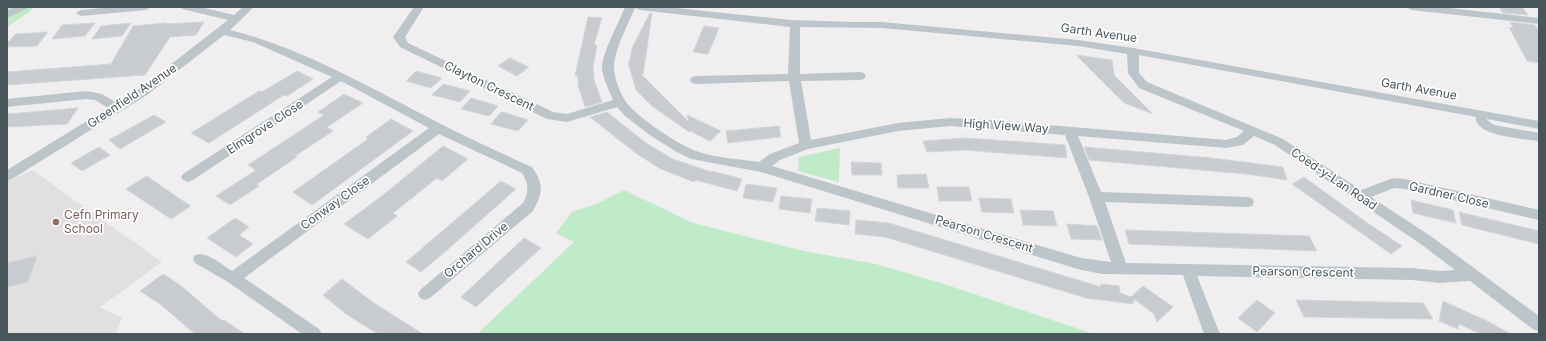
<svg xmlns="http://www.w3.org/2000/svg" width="1546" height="341" font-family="Inter,sans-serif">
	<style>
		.education { fill: #e1dfe0 }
		.green { fill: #c0ebc9 }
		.building { fill: #c8ccd0; stroke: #d3d6d9 }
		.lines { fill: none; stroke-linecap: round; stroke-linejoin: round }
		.street { fill: #bbc5ca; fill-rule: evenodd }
		.education-dot { fill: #8d6e63; stroke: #fff; stroke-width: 1.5 }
		.labels { text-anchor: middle; stroke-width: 3.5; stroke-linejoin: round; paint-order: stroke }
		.street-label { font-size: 12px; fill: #48555a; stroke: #fff }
		.education-label { font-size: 12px; fill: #785e54; stroke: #fff; text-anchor: start }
	</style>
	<rect width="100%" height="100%" fill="#f1eeef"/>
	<path class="education" d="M 32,170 L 162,262 L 100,307 L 122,318 L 115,334 L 7,334 L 7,182 Z"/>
	<g class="green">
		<path d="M 7,7 L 34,7 L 29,12 L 7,27 Z"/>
		<path d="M 840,148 L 839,182 L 798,171 L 799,157 Z"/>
		<path d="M 624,190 L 693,223 L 804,251 L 876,264 L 941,283 L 1094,334 L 477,334 L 574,242 L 556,233 L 572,212 L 596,204 Z"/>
	</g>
	<g class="building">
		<path d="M 1499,7 L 1522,7 L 1528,15 L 1503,13 Z"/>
		<path d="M 650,13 L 652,13 L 646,55 L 643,74 L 641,74 L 689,122 L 687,115 L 721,131 L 710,141 L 692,132 L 691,130 L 689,132 L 652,106 L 636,90 L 628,62 L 629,63 L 633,46 Z"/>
		<path d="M 588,17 L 602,18 L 594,45 L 597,45 L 593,67 L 594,80 L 602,102 L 585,107 L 578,85 L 578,76 L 575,76 Z"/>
		<path d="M 204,22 L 196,35 L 170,37 L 145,75 L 7,85 L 7,72 L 111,64 L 133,26 L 166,23 L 166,24 Z"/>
		<path d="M 1510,22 L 1535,25 L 1539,32 L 1539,63 L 1527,61 L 1509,27 L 1514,28 Z"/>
		<path d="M 95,23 L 85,36 L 52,39 L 62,25 Z"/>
		<path d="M 131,23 L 122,36 L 92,39 L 101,26 Z"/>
		<path d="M 704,26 L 719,28 L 708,54 L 693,52 Z"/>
		<path d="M 48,32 L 37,46 L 7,47 L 7,43 L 16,34 Z"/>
		<path d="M 1076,55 L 1112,60 L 1114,75 L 1153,114 L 1124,103 Z"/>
		<path d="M 510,58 L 520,63 L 529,67 L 517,76 L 498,66 Z"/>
		<path d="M 297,71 L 313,79 L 287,96 L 284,95 L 209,143 L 191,133 L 259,91 L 262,92 Z"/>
		<path d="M 416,71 L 442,78 L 431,88 L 406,81 Z"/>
		<path d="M 443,84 L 455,87 L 470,91 L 460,102 L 432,95 Z"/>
		<path d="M 344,94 L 363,103 L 327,127 L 333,131 L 295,156 L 297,157 L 257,184 L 259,186 L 230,205 L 216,196 L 256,170 L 248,165 L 324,115 L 318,112 Z"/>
		<path d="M 471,98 L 498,106 L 489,116 L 461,109 Z"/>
		<path d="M 78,108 L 67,124 L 7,127 L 7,114 Z"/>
		<path d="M 501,112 L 506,113 L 528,120 L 518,131 L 491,124 Z"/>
		<path d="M 607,112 L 646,143 L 673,159 L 711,172 L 712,171 L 742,179 L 737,191 L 695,180 L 694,182 L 661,169 L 637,154 L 590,117 Z"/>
		<path d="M 154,115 L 166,122 L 120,149 L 109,140 Z"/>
		<path d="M 391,119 L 413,131 L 312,205 L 293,192 L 368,139 L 366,137 Z"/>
		<path d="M 779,126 L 781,137 L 728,143 L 726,131 Z"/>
		<path d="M 965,138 L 1065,145 L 1067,158 L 963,150 L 927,152 L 923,141 Z"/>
		<path d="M 443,146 L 468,159 L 442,181 L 437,178 L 393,213 L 397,216 L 368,239 L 344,224 L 382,196 Z"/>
		<path d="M 99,147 L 110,155 L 82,171 L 71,163 Z"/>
		<path d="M 1084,147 L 1212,158 L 1283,167 L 1287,180 L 1246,174 L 1089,160 Z"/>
		<path d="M 851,162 L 881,163 L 882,175 L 852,175 Z"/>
		<path d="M 926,174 L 929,188 L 898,188 L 897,175 Z"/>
		<path d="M 147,176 L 177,197 L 191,206 L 171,219 L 126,189 Z"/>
		<path d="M 1304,177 L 1366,222 L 1402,246 L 1391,254 L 1292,184 Z"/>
		<path d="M 501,181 L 516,189 L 446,251 L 421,272 L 406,262 Z"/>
		<path d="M 746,184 L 777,188 L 773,202 L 743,198 Z"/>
		<path d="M 937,187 L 969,187 L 972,201 L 939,201 Z"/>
		<path d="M 781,196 L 812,199 L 810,213 L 779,209 Z"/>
		<path d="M 979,198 L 1011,199 L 1014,213 L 982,212 Z"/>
		<path d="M 1411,200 L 1453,210 L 1456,223 L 1413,213 Z"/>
		<path d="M 817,208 L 850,211 L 849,225 L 815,221 Z"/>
		<path d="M 1020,210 L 1053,211 L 1057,226 L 1023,225 Z"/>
		<path d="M 1459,212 L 1539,231 L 1539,244 L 1462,225 Z"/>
		<path d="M 235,218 L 249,227 L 239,235 L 253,244 L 236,257 L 207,238 Z"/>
		<path d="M 856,220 L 889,223 L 1101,287 L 1100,284 L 1119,286 L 1120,293 L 1131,297 L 1143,286 L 1173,307 L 1157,322 L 1154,314 L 1134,299 L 1133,304 L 1086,298 L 885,237 L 855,234 Z"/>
		<path d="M 1067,224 L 1097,226 L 1102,240 L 1071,239 Z"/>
		<path d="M 1125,230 L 1309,236 L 1317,251 L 1129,244 Z"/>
		<path d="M 524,238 L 541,248 L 476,307 L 461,297 Z"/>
		<path d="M 37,256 L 28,282 L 7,287 L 7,263 Z"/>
		<path d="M 163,274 L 180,285 L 222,321 L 224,320 L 245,334 L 195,334 L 160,304 L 140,291 Z"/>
		<path d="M 342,279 L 374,303 L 423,334 L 378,334 L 346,314 L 323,295 Z"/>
		<path d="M 1257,300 L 1275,313 L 1257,332 L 1238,318 Z"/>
		<path d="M 1296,300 L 1423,303 L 1433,319 L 1304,317 Z"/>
		<path d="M 1443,301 L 1485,320 L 1511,334 L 1481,334 L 1459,324 L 1458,329 L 1439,321 Z"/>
	</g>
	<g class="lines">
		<g class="street">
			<path d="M 14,7 L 27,7 L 26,9 L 7,18 L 7,11 Z"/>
			<path d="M 112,7 L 151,7 L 146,10 L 81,16 L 76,13 L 81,10 Z"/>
			<path d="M 181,7 L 200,7 L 234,15 L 243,7 L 254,7 L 230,30 C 305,49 372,89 441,124 C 470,139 501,153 532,167 C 544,185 543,192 533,211 L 430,298 L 425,300 L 420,298 L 418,294 L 420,290 L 523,203 C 529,192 529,184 522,173 L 439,134 L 244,278 L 319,329 L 322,334 L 302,334 L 228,282 L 195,263 L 193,259 L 195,255 C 207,251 222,265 232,271 L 429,128 L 341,81 L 193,180 L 188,182 L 183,180 L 181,177 L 183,174 L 332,77 L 253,42 L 224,35 L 147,95 L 12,179 L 7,181 L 7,170 L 108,108 L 95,100 L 86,99 L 7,107 L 7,99 L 86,91 L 102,94 L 117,103 L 139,89 L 228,20 L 182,9 Z"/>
			<path d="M 414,7 L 424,7 L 405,37 L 408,43 L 553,112 L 567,114 L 613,100 C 609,90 603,79 602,68 C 602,53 619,22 625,7 L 667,7 L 791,20 L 852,22 L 882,22 L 1078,40 L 1133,48 L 1539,121 L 1539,129 L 1487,119 L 1487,120 L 1494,125 L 1539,133 L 1539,141 C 1525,139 1473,136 1476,117 L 1139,55 L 1139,73 L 1147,82 L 1283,139 L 1361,190 L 1393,178 L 1405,179 L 1539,210 L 1539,220 L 1405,189 L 1394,188 L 1371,197 L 1432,237 L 1539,316 L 1539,331 L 1534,330 L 1470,281 L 1440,283 L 1412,280 L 1197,276 L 1220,334 L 1204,334 L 1183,275 L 1103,274 L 1081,270 L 761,172 L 691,159 L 677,152 L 651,136 L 625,116 L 617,107 L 567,122 L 547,119 L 400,47 L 393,37 ZM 635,8 L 640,10 L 790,27 L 788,74 L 696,76 L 692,77 L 690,80 L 692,83 L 696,84 L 789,81 L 799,143 L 770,154 L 759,162 C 739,159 717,158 699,152 C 680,146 638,118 626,102 C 620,93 614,78 614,68 C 613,53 629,22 635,8 ZM 800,27 L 882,28 L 1078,46 L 1127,54 L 1128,73 L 1139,88 L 1244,131 L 1237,137 L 1226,140 L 991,120 L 950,118 L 898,123 L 811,140 L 801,81 L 860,80 L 864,79 L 866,76 L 864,73 L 860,72 L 800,74 ZM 950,126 L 1065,135 L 1089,197 L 1111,262 L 1081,258 L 772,166 L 780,160 L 808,149 L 898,131 ZM 1078,136 L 1226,148 L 1243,145 L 1254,136 L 1275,145 L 1422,245 L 1455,270 L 1440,271 L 1412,268 L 1126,263 L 1105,202 L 1247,207 L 1252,206 L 1254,202 L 1252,198 L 1247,197 L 1101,192 Z"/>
			<path d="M 1406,7 L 1440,7 L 1539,18 L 1539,24 L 1411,10 Z"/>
		</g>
	</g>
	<circle class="education-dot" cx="56" cy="222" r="4"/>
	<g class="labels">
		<g class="street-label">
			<text transform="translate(1099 33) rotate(8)" y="4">Garth Avenue</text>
			<text transform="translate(489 86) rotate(26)" y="4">Clayton Crescent</text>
			<text transform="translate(1419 89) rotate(10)" y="4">Garth Avenue</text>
			<text transform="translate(132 96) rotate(-34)" y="4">Greenfield Avenue</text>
			<text transform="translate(1006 126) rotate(4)" y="4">High View Way</text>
			<text transform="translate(265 127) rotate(-33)" y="4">Elmgrove Close</text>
			<text transform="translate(1334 179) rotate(34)" y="4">Coed-y-Lan Road</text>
			<text transform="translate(1449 195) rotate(13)" y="4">Gardner Close</text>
			<text transform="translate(335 203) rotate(-36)" y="4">Conway Close</text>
			<text transform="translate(984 234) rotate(17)" y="4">Pearson Crescent</text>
			<text transform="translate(476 250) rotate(-40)" y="4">Orchard Drive</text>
			<text transform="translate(1303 272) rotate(1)" y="4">Pearson Crescent</text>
		</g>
		<g class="education-label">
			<text x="64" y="219">Cefn Primary<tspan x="64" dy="14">School</tspan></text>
		</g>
	</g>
	<rect width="1546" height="341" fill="none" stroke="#48555a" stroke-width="16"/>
</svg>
